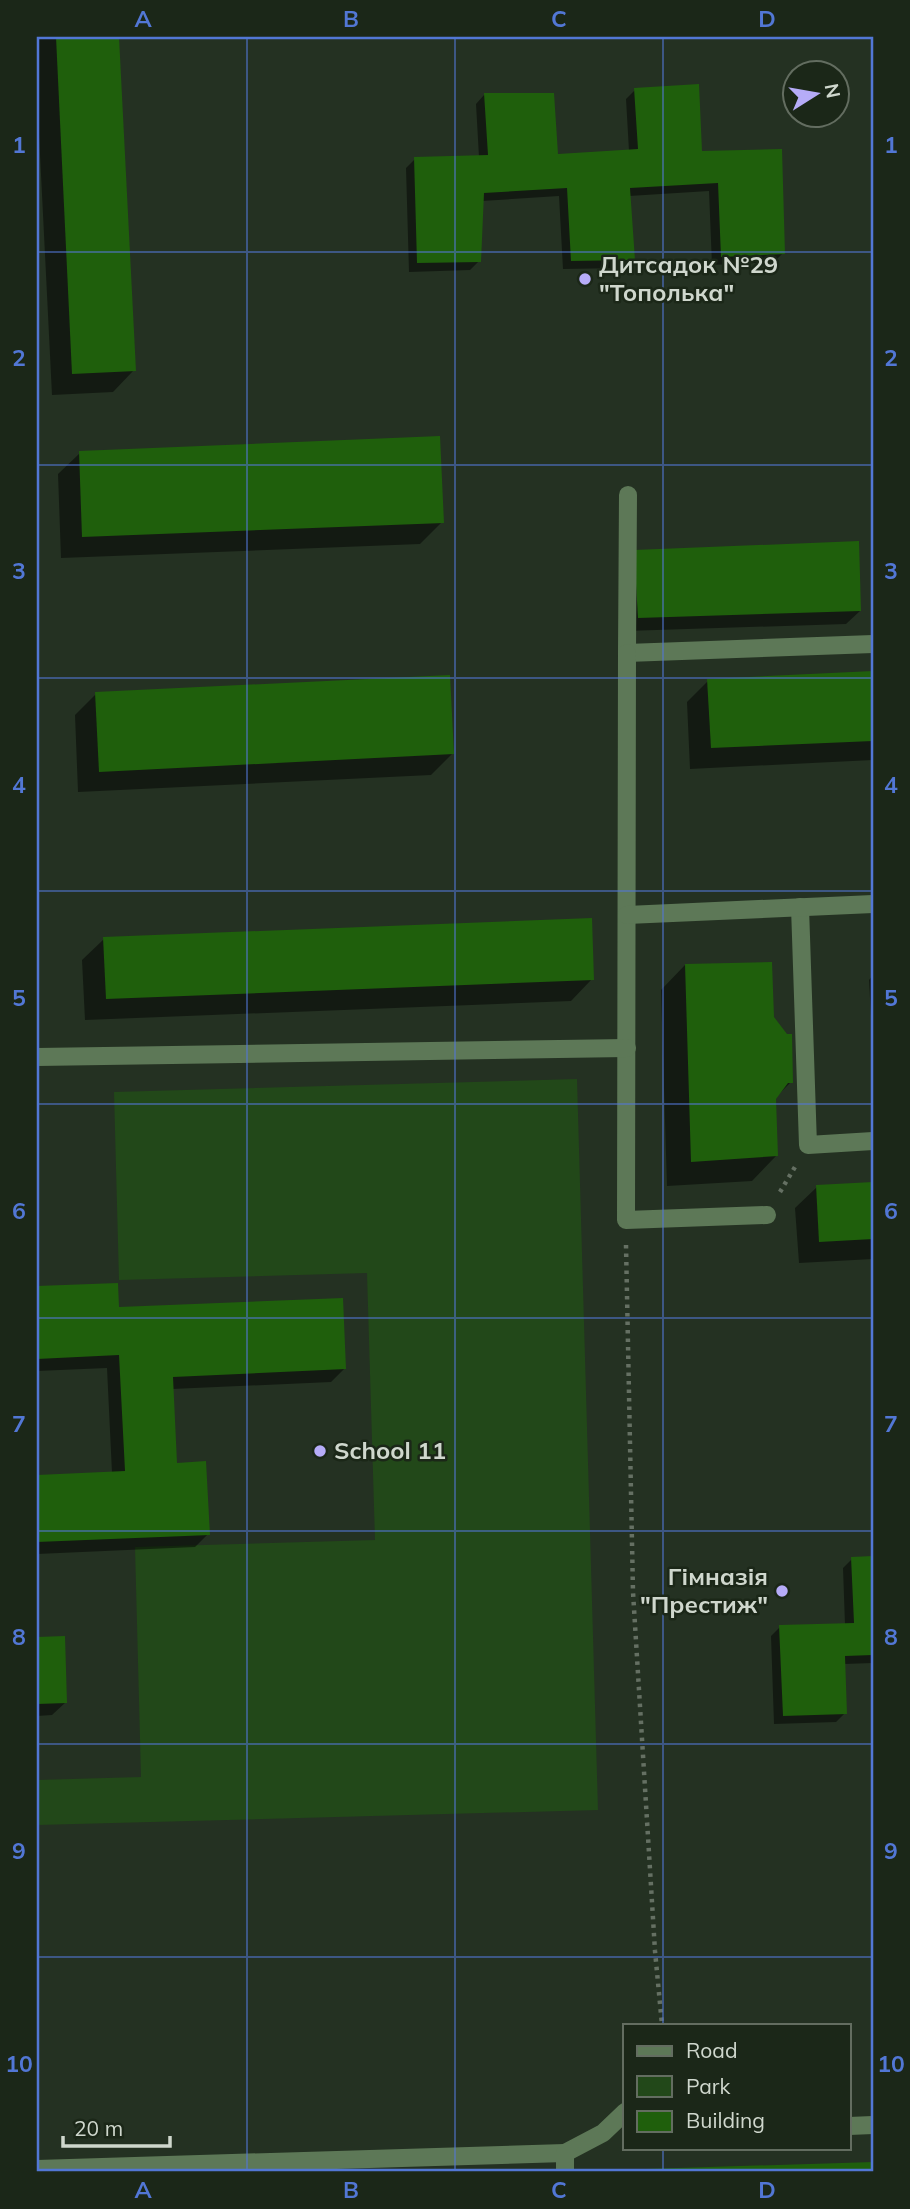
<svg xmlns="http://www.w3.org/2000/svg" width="910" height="2209" font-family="Mulish,sans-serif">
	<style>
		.green { fill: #224819 }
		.shadow { fill: #0007 }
		.building { fill: #1f5f0c }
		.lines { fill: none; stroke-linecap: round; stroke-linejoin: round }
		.path { stroke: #657063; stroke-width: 4.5; stroke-dasharray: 3.5 5; stroke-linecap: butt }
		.minor { stroke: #5d7857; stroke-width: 18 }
		.grid { fill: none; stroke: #5277d5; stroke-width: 2; stroke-opacity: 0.55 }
		.poi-dot { fill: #b6acf8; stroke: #1b2718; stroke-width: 2.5 }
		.labels { text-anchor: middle; stroke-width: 5; stroke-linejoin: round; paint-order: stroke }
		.poi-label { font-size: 24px; font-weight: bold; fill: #cfd7cd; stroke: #1b2718; text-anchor: start }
		.neatline { fill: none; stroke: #5277d5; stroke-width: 2.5 }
		.grid-label { font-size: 23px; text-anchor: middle; font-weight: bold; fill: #5277d5 }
	</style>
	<rect width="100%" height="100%" fill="#243122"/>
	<path class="green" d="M 577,1079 L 598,1810 L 37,1825 L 37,1780 L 141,1777 L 135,1547 L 375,1540 L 367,1273 L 119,1280 L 114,1092 Z"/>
	<g class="shadow">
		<path d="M 37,37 L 118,37 L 134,370 L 113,392 L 52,395 L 37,94 Z"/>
		<path d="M 635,90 L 701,152 L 783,253 L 774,262 L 712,265 L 709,191 L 629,196 L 633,259 L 624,268 L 563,269 L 559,196 L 482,201 L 479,261 L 470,270 L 409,272 L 406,168 L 415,159 L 479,157 L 476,104 L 484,95 L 557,156 L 629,151 L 626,99 Z"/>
		<path d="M 80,453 L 442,522 L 420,544 L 61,558 L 58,474 Z"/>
		<path d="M 622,565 L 860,611 L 846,624 L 626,631 Z"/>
		<path d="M 873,673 L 873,760 L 690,769 L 687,702 L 708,681 Z"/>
		<path d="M 96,694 L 453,753 L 431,775 L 78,792 L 75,715 Z"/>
		<path d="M 104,939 L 592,979 L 571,1001 L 85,1020 L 82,960 Z"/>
		<path d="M 685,965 L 772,1017 L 791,1082 L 774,1099 L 776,1156 L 752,1181 L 667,1186 L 661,990 Z"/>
		<path d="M 873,975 L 873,1052 L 869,980 Z"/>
		<path d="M 873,1184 L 873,1259 L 799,1263 L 795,1208 L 817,1187 Z"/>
		<path d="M 116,1285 L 117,1309 L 345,1368 L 331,1382 L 172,1389 L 176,1464 L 208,1534 L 195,1547 L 37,1554 L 37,1477 L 112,1473 L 107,1368 L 37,1371 L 37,1288 Z"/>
		<path d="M 873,1558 L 873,1663 L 844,1664 L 845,1713 L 836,1722 L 774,1724 L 771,1636 L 780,1627 L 845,1625 L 843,1568 L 852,1559 Z"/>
		<path d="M 63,1638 L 66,1702 L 52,1715 L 37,1716 L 37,1639 Z"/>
		<path d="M 873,2165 L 873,2172 L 644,2172 L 645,2171 Z"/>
	</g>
	<g class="building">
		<path d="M 56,37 L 119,37 L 136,371 L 72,374 Z"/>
		<path d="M 699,84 L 702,151 L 782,149 L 785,254 L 721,257 L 718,183 L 630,188 L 635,260 L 571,261 L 567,188 L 484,193 L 481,262 L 417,263 L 414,157 L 488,155 L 484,93 L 554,93 L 558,154 L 638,149 L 634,88 Z"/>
		<path d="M 440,436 L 444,523 L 82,537 L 79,451 Z"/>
		<path d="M 859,541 L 861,611 L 638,618 L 634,550 Z"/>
		<path d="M 873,671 L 873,741 L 711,748 L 707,679 Z"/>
		<path d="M 450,675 L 454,754 L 99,772 L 95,692 Z"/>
		<path d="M 592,918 L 594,980 L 106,999 L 103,937 Z"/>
		<path d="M 772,962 L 774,1017 L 787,1034 L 792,1034 L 793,1083 L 788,1083 L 776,1099 L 778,1156 L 691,1162 L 685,964 Z"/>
		<path d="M 873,1182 L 873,1239 L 819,1242 L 816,1185 Z"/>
		<path d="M 118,1283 L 119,1307 L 343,1298 L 346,1369 L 173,1377 L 177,1463 L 206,1461 L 210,1535 L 37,1542 L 37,1475 L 125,1471 L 119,1355 L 37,1359 L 37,1286 Z"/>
		<path d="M 873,1556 L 873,1655 L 845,1656 L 847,1714 L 783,1716 L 779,1625 L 854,1623 L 851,1557 Z"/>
		<path d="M 65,1636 L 67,1703 L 37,1704 L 37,1637 Z"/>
		<path d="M 873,2162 L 873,2172 L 645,2172 L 645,2169 Z"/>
	</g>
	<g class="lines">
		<g class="path">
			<path d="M 780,1192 L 795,1167"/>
			<path d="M 626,1245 L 633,1592 L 655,1951 L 662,2025"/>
		</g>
		<g class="minor">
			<path d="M 628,495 L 627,653 L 873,644"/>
			<path d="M 627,653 L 626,1220 L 767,1215"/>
			<path d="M 800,907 L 808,1145 L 873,1141"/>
			<path d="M 627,915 L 873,904"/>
			<path d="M 37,1057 L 627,1048"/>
			<path d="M 849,2126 L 873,2125"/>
			<path d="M 37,2169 L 565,2153"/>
			<path d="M 565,2172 L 565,2153 L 603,2133 L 625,2112"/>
		</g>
	</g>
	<path class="grid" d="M 247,37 L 247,2172M 455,37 L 455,2172M 663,37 L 663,2025M 37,252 L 873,252M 37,465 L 873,465M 37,678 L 873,678M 37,891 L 873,891M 37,1104 L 873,1104M 37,1318 L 873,1318M 37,1531 L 873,1531M 37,1744 L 873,1744M 37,1957 L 873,1957M 663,2148 L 663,2172"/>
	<g class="poi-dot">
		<circle cx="585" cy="279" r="7"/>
		<circle cx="320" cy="1451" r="7"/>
		<circle cx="782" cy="1591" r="7"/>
	</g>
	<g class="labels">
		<g class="poi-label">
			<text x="599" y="273">Дитсадок №29<tspan x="599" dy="28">"Тополька"</tspan></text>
			<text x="334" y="1459">School 11</text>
			<text x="768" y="1585" text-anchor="end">Гімназія<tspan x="768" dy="28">"Престиж"</tspan></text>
		</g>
	</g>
	<rect width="910" height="2209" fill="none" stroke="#1b2718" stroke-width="77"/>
	<rect x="623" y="2024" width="228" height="126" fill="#1b2718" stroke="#636d60" stroke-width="2"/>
	<rect x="637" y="2046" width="35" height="10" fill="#5d7857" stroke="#636d60" stroke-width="2"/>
	<text x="686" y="2058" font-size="21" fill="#cfd7cd">Road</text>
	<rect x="637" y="2076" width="35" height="21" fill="#224819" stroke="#636d60" stroke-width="2"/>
	<text x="686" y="2094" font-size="21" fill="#cfd7cd">Park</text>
	<rect x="637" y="2111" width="35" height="21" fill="#1f5f0c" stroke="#636d60" stroke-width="2"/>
	<text x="686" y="2128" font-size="21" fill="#cfd7cd">Building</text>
	<g transform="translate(816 94) rotate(79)"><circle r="33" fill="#1b2718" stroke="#636d60" stroke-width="2"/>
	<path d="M0-5L12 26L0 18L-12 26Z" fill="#b6acf8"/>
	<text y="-10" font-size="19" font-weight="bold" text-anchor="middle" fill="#cfd7cd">N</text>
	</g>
	<path d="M63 2136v10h107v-10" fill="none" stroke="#cfd7cd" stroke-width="3.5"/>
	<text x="74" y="2136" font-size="21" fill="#cfd7cd" stroke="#1b2718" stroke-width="5" paint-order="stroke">20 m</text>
	<rect x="38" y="38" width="834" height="2132" class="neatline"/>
	<g class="grid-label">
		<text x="143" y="27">A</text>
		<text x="351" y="27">B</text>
		<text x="559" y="27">C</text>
		<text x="767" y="27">D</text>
		<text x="19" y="153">1</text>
		<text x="891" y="153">1</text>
		<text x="19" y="366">2</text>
		<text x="891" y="366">2</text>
		<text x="19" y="579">3</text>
		<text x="891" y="579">3</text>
		<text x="19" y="793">4</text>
		<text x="891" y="793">4</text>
		<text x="19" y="1006">5</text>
		<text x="891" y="1006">5</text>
		<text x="19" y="1219">6</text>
		<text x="891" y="1219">6</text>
		<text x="19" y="1432">7</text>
		<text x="891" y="1432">7</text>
		<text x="19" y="1645">8</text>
		<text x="891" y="1645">8</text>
		<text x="19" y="1859">9</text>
		<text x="891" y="1859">9</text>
		<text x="19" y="2072">10</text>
		<text x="891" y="2072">10</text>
		<text x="143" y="2198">A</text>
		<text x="351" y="2198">B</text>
		<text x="559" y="2198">C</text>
		<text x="767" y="2198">D</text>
	</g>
</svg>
